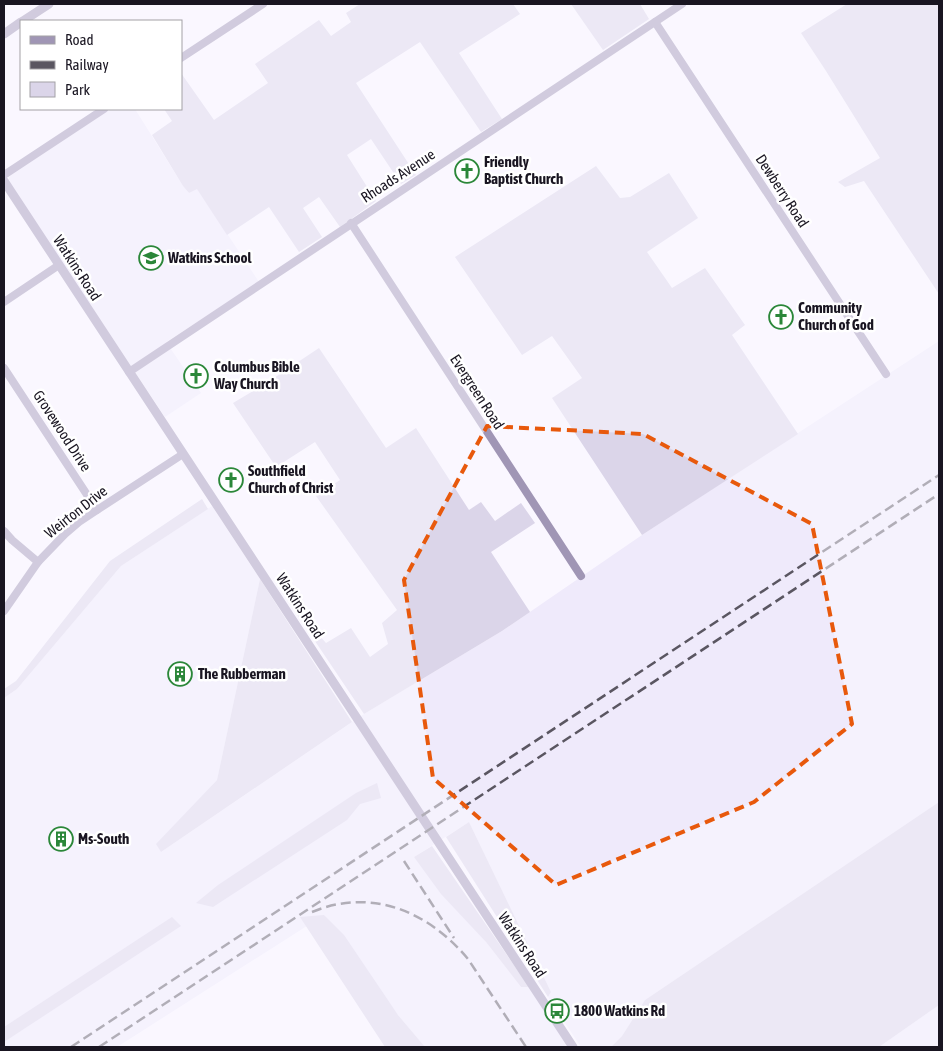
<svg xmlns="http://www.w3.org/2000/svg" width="943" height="1051" font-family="'Asap Condensed',sans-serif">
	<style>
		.built { fill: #efeafb }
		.green { fill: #dbd5e9 }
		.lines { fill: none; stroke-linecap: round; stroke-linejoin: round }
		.minor { stroke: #a096b5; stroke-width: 8 }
		.tertiary { stroke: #a096b5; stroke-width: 9 }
		.rail { stroke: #5a5661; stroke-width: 2.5; stroke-dasharray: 10 5; stroke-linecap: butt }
		.marked { fill: none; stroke: #e8590c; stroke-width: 4; stroke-dasharray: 10 6; stroke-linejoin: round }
		.labels { text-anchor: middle; stroke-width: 5; stroke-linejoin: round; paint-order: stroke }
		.poi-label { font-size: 15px; font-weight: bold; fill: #191521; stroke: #fff; text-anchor: start }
		.street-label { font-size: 15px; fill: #191521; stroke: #fff }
	</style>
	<rect width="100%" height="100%" fill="#faf7ff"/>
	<g class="built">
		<path d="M 109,109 L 135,109 L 183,186 L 189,193 L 197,188 L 259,282 L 166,342 L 201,393 L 165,417 L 8,181 L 11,174 Z"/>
		<path d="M 939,341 L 939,802 L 645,1000 L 622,1036 L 611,1047 L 581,1047 L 548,997 L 551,992 L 469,822 L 414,857 L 486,942 L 521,987 L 529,987 L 568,1047 L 425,1047 L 398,1015 L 324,915 L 117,1047 L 4,1047 L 4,698 L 17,689 L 121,566 L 212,506 L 260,579 L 217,780 L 157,844 L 161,852 L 364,714 L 502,631 L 642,535 Z"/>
		<path d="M 939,1005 L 939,1047 L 879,1047 Z"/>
	</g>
	<g class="green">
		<path d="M 360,4 L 513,4 L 520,14 L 459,53 L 502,119 L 481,132 L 420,42 L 356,83 L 416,175 L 401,184 L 371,139 L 347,155 L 376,201 L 340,227 L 319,197 L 303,208 L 322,237 L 299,252 L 269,207 L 227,235 L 197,189 L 189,193 L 183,186 L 152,135 L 172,121 L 164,109 L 181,109 L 181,73 L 214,120 L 268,83 L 255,64 L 319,20 L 331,36 L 351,22 L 346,13 Z"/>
		<path d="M 571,4 L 640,4 L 649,19 L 603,50 Z"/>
		<path d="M 847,4 L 939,4 L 939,294 L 864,181 L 845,187 L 838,182 L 880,158 L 826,71 L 801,33 Z"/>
		<path d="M 596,166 L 620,198 L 630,197 L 669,173 L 698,218 L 647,252 L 672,288 L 705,268 L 745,325 L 732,335 L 798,434 L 642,535 L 552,398 L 582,378 L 552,336 L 522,355 L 455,257 Z"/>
		<path d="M 319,348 L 386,448 L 416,428 L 469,510 L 481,502 L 495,521 L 521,503 L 535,523 L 491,552 L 530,612 L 502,631 L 364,714 L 284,595 L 326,643 L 351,628 L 370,657 L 388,644 L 382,623 L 397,610 L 316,496 L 340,480 L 315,442 L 276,467 L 233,403 L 265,384 Z"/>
		<path d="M 202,499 L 208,509 L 121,566 L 17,689 L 4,698 L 4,689 L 16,681 L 110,561 Z"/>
		<path d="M 260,579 L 352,722 L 161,852 L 156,844 L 217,780 Z"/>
		<path d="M 377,783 L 381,798 L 360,804 L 347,820 L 213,907 L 196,903 L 218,885 L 356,793 Z"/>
		<path d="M 939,802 L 939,1005 L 879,1047 L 611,1047 L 622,1036 L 645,1000 Z"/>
		<path d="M 469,822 L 551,992 L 548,997 L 446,837 Z"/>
		<path d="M 432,846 L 529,987 L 521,987 L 486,942 L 441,894 L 414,857 Z"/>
		<path d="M 324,915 L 344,935 L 398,1015 L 425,1047 L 385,1047 L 300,917 Z"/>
		<path d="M 172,917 L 181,926 L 4,1042 L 4,1027 Z"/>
	</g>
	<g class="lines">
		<g class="minor">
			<path d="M 655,22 L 886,374"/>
			<path d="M 181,58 L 263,4"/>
			<path d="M 4,175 L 104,109"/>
			<path d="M 351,223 L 581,576"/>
			<path d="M 4,302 L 59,265"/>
			<path d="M 4,368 L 97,510"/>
			<path d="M 129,372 L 682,4"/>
			<path d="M 4,531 L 12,540 L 38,562"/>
			<path d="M 4,611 L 38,562 L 65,534 L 79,522 L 97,510 L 183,454"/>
		</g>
		<g class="tertiary">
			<path d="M 23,21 L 49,4"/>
			<path d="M 4,34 L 21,22"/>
			<path d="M 4,181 L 573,1047"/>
		</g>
		<g class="rail">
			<path d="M 404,861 L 454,938"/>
			<path d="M 312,912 C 372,887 429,912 468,959 L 526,1047"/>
			<path d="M 71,1047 L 939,475"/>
			<path d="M 99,1047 L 939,494"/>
		</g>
	</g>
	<path d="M0 0H943V1051H0ZM 487,426 L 643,434 L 812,524 L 852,724 L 754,802 L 556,885 L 433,778 L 404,580 Z" fill="#faf7ff" fill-opacity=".55" fill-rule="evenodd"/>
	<path class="marked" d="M 487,426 L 643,434 L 812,524 L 852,724 L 754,802 L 556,885 L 433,778 L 404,580 Z"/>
	<defs>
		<g id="church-ring" transform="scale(1.25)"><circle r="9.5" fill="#fff" stroke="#2b8739" stroke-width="1.5"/><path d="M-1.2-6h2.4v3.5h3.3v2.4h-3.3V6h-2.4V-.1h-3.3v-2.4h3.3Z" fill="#2b8739"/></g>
		<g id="school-ring" transform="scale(1.25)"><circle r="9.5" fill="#fff" stroke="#2b8739" stroke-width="1.5"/><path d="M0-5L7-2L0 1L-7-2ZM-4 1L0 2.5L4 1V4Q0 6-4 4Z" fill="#2b8739"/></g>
		<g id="building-ring" transform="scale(1.25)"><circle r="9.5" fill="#fff" stroke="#2b8739" stroke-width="1.5"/><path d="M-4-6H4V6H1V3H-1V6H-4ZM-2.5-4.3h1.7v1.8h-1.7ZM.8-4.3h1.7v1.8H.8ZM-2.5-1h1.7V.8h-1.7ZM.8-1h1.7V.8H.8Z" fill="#2b8739"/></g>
		<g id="bus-ring" transform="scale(1.25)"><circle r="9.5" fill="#fff" stroke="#2b8739" stroke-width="1.5"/><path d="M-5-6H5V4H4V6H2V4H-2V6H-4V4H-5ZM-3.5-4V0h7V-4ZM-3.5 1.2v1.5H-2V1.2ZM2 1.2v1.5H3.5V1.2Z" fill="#2b8739"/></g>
	</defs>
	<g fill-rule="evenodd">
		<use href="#church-ring" x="467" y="171"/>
		<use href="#school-ring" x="151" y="258"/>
		<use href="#church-ring" x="781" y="317"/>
		<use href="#church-ring" x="196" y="376"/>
		<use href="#church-ring" x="231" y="480"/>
		<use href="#building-ring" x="180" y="674"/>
		<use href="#building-ring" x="61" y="839"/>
		<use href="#bus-ring" x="557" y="1011"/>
	</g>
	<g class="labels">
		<g class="poi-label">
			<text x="484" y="167">Friendly<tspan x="484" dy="17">Baptist Church</tspan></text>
			<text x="168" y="263">Watkins School</text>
			<text x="798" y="313">Community<tspan x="798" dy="17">Church of God</tspan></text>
			<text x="214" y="372">Columbus Bible<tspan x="214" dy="17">Way Church</tspan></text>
			<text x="248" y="476">Southfield<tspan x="248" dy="17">Church of Christ</tspan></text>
			<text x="198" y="679">The Rubberman</text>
			<text x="78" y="844">Ms-South</text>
			<text x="574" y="1016">1800 Watkins Rd</text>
		</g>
		<g class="street-label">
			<text transform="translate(398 176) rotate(-33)" y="5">Rhoads Avenue</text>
			<text transform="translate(782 191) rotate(57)" y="5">Dewberry Road</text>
			<text transform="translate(77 268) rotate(57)" y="5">Watkins Road</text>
			<text transform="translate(477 392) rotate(57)" y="5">Evergreen Road</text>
			<text transform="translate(62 431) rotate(57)" y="5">Grovewood Drive</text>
			<text transform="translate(76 512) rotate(-38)" y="5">Weirton Drive</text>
			<text transform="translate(300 606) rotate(57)" y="5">Watkins Road</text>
			<text transform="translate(522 945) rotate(57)" y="5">Watkins Road</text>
		</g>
	</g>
	<rect width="943" height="1051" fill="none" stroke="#191521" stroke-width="10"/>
	<rect x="20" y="20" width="162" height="90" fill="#ffffff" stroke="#a3a1a6"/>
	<rect x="30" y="36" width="25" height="8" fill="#a096b5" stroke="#a3a1a6"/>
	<text x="65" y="45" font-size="15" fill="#191521">Road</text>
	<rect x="30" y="61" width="25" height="8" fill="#5a5661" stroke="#a3a1a6"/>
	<text x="65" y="70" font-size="15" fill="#191521">Railway</text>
	<rect x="30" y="82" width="25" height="15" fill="#dbd5e9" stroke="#a3a1a6"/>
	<text x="65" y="95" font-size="15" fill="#191521">Park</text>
</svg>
